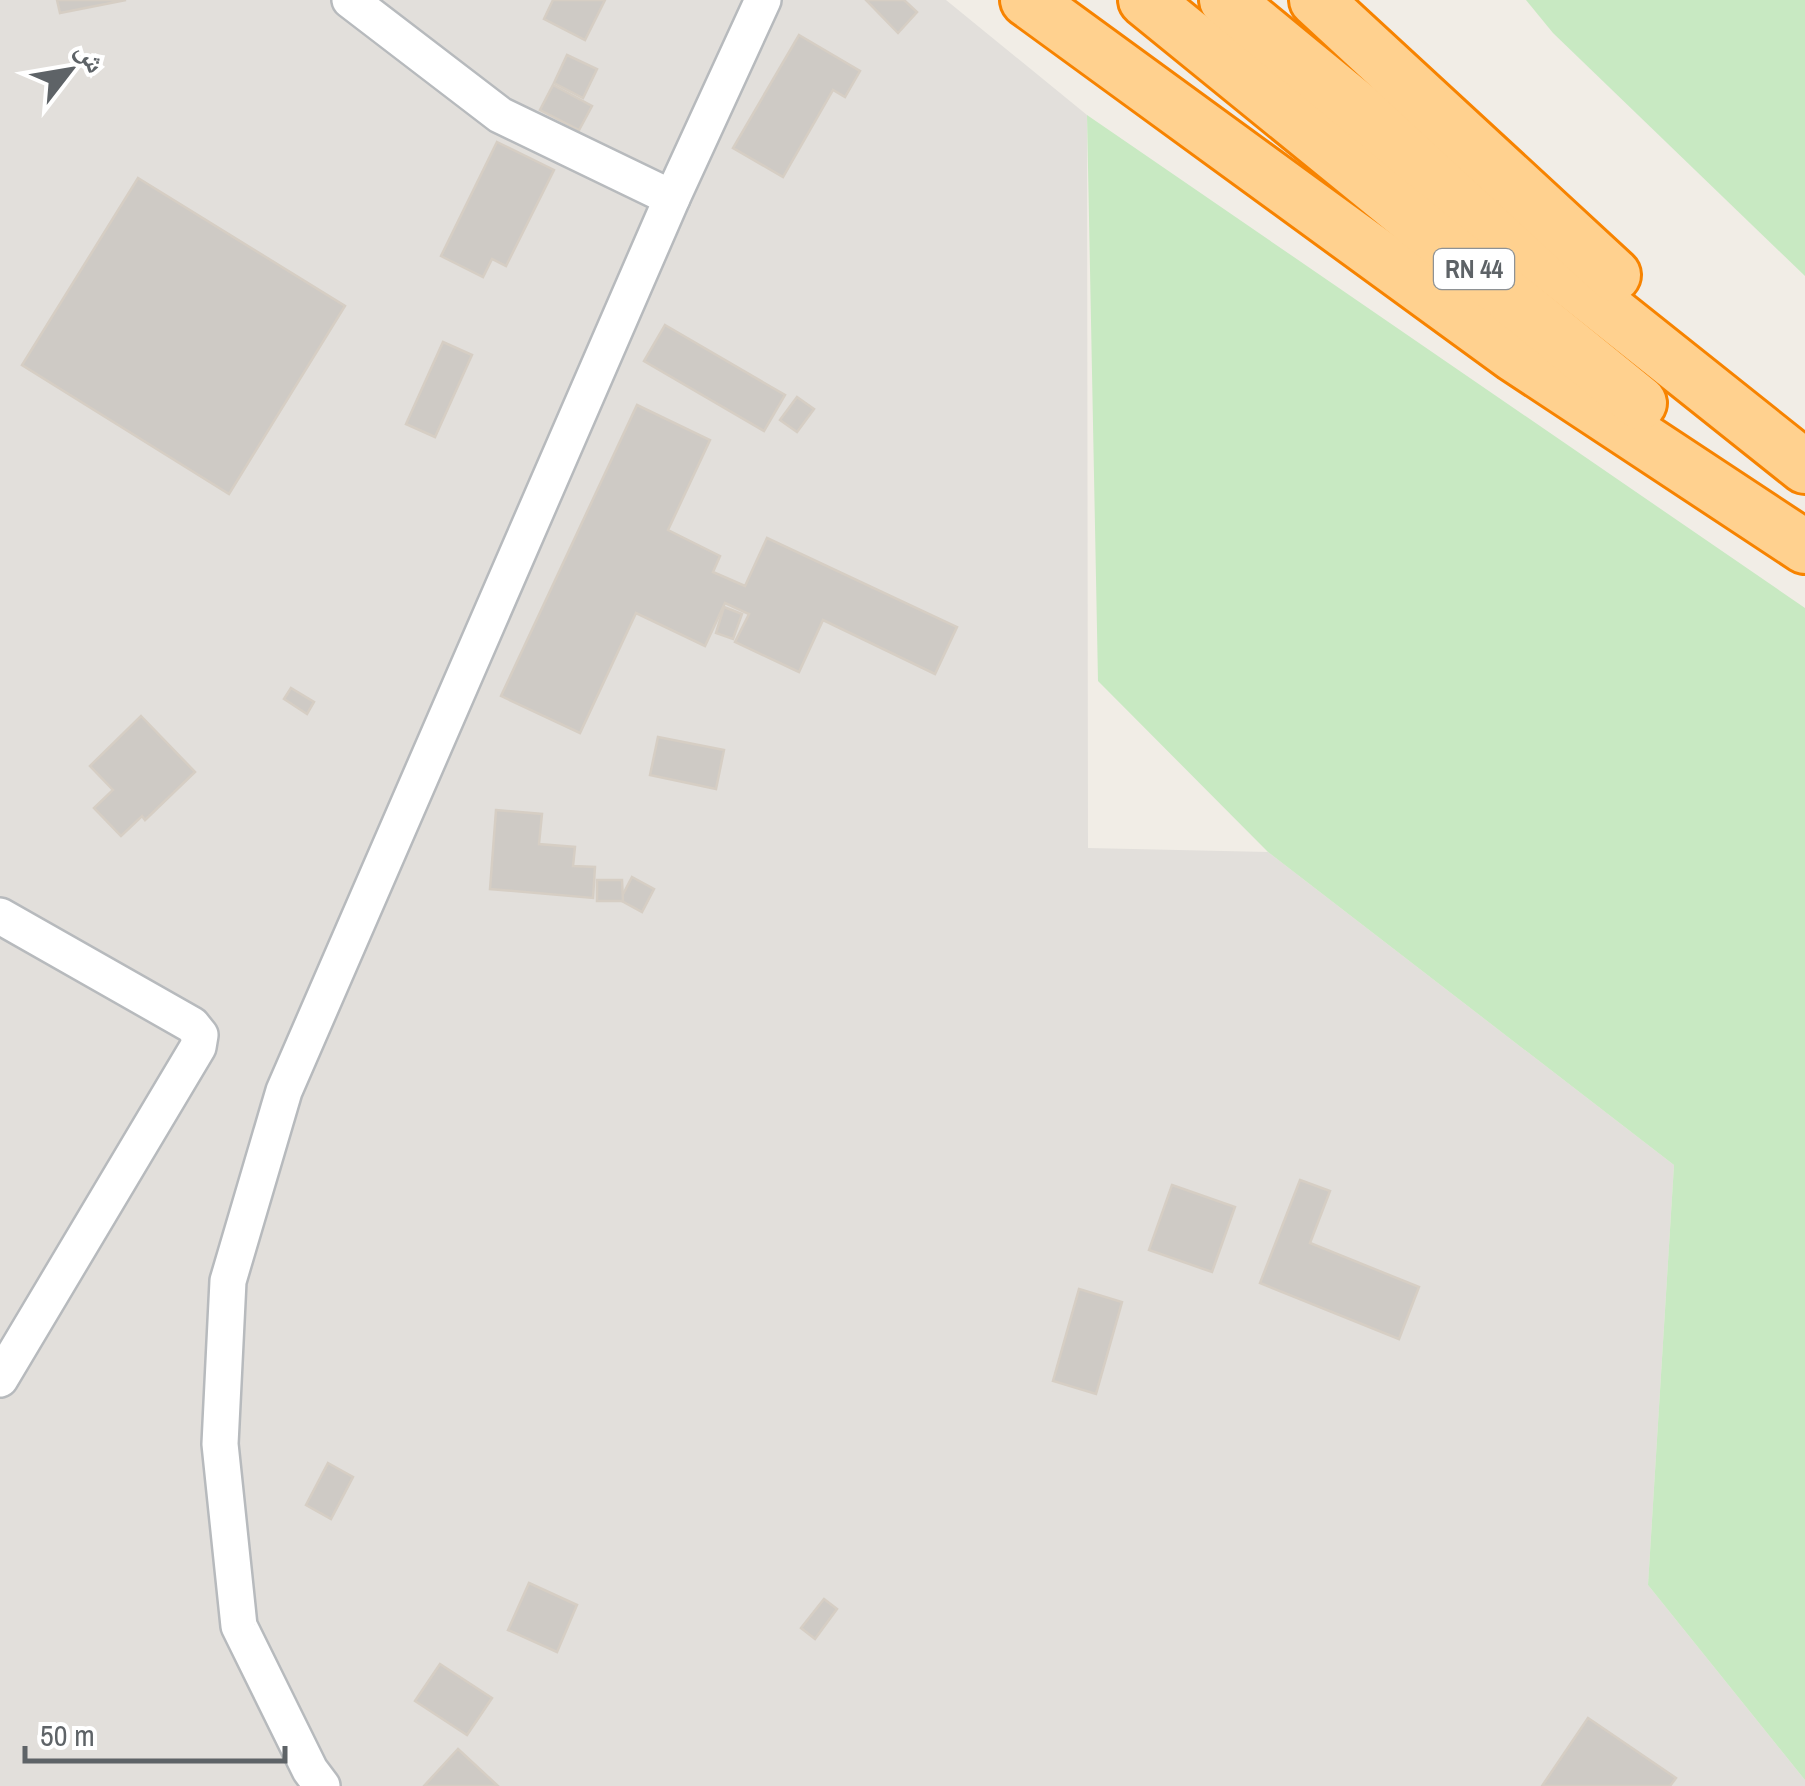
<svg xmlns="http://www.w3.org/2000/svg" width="1805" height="1786" font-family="'Archivo Narrow','Noto Naskh Arabic',sans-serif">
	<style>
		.industrial { fill: #e2dfdb }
		.green { fill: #c8e9c2 }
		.building { fill: #cecac5; stroke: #d6cec4; stroke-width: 2.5 }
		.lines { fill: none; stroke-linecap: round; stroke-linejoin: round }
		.minor-casing { stroke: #b7babd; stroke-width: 40 }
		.highway-casing { stroke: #f78300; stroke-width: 58 }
		.minor { stroke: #fff; stroke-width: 35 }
		.highway { stroke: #ffd18f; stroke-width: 52 }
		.labels { text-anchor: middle; stroke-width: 10; stroke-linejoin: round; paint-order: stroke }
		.shield { fill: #fff; stroke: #8e9295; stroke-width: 2.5 }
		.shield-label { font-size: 25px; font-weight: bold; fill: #5e6367 }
	</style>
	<rect width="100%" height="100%" fill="#f1ede6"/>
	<path class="industrial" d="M 0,0 L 946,0 L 1087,115 L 1088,848 L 1268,852 L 1674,1165 L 1648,1585 L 1805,1780 L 1805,1786 L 0,1786 Z"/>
	<g class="green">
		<path d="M 1526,0 L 1805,0 L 1805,276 L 1553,33 Z"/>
		<path d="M 1087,115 L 1805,608 L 1805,1780 L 1648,1585 L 1674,1165 L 1268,852 L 1098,681 Z"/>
	</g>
	<g class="building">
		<path d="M 57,0 L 126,0 L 60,13 Z"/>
		<path d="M 553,0 L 605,0 L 585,40 L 544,19 Z"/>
		<path d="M 866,0 L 904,0 L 917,12 L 898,33 Z"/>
		<path d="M 799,35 L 860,71 L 845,97 L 833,90 L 783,177 L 733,148 Z"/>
		<path d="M 567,55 L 597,69 L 583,98 L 554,83 Z"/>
		<path d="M 553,85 L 592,106 L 579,130 L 540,110 Z"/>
		<path d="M 497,142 L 554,170 L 506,266 L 492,259 L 483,277 L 441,256 Z"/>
		<path d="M 138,178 L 345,306 L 229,494 L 22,365 Z"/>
		<path d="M 665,325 L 785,395 L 764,431 L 644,361 Z"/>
		<path d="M 443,342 L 472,355 L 435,437 L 406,424 Z"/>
		<path d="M 797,397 L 814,409 L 797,432 L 780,420 Z"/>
		<path d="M 637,405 L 710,440 L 668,530 L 720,556 L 713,572 L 745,586 L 767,538 L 957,627 L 935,674 L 823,620 L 799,672 L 735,642 L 749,614 L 725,603 L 705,646 L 636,613 L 580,733 L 501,696 Z"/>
		<path d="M 724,607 L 742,614 L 733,639 L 716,633 Z"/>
		<path d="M 291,688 L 314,702 L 307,714 L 284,699 Z"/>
		<path d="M 141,716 L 195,772 L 145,820 L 142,816 L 121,836 L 94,808 L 113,790 L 90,766 Z"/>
		<path d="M 658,737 L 724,750 L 716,789 L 650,775 Z"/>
		<path d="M 496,810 L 542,814 L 539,844 L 575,847 L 573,866 L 595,867 L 593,898 L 490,889 Z"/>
		<path d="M 632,877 L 654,889 L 642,912 L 620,900 Z"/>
		<path d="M 597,880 L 622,880 L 623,901 L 597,901 Z"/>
		<path d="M 1300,1180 L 1330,1191 L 1310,1243 L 1419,1287 L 1399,1339 L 1260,1283 Z"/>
		<path d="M 1172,1185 L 1235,1207 L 1212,1272 L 1149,1250 Z"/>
		<path d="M 1079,1289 L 1122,1302 L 1096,1394 L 1053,1381 Z"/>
		<path d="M 328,1463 L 353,1477 L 331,1519 L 306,1505 Z"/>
		<path d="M 529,1583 L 577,1605 L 557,1652 L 508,1630 Z"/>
		<path d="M 824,1599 L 837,1609 L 815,1639 L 801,1628 Z"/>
		<path d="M 440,1664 L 492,1698 L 467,1735 L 415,1701 Z"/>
		<path d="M 1588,1718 L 1676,1778 L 1670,1786 L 1542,1786 Z"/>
		<path d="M 458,1749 L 498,1786 L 424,1786 Z"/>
	</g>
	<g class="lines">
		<g class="minor-casing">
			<g id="minor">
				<path d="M 350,0 L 500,115 L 672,198"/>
				<path d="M 0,916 L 192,1025 L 200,1035 L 198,1047 L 0,1379"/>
				<path d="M 322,1786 L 310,1770 L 239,1626 L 220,1444 L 228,1281 L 284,1091 L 672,198 L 763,0"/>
			</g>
		</g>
		<g class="highway-casing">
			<g id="highway">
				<path d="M 1027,0 L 1514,355 L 1805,547"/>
				<path d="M 1145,0 L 1640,403"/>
				<path d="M 1226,0 L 1440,176 L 1805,467"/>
				<path d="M 1316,0 L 1614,275"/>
			</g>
		</g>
		<use href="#minor" class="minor"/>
		<use href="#highway" class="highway"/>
	</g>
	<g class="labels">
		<rect class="shield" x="1434" y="249" width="80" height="40" rx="8"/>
		<g class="shield-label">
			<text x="1474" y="278">RN 44</text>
		</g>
	</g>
	<g transform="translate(70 70) rotate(59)" stroke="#ffffff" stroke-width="8" paint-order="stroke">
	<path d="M0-8L18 38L0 25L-18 38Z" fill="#5e6367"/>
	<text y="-15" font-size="28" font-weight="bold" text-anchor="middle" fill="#5e6367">ش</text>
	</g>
	<path d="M25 1746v15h260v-15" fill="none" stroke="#5e6367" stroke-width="5"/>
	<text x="40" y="1746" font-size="30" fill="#5e6367" stroke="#ffffff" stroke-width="8" paint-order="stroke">50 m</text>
</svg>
